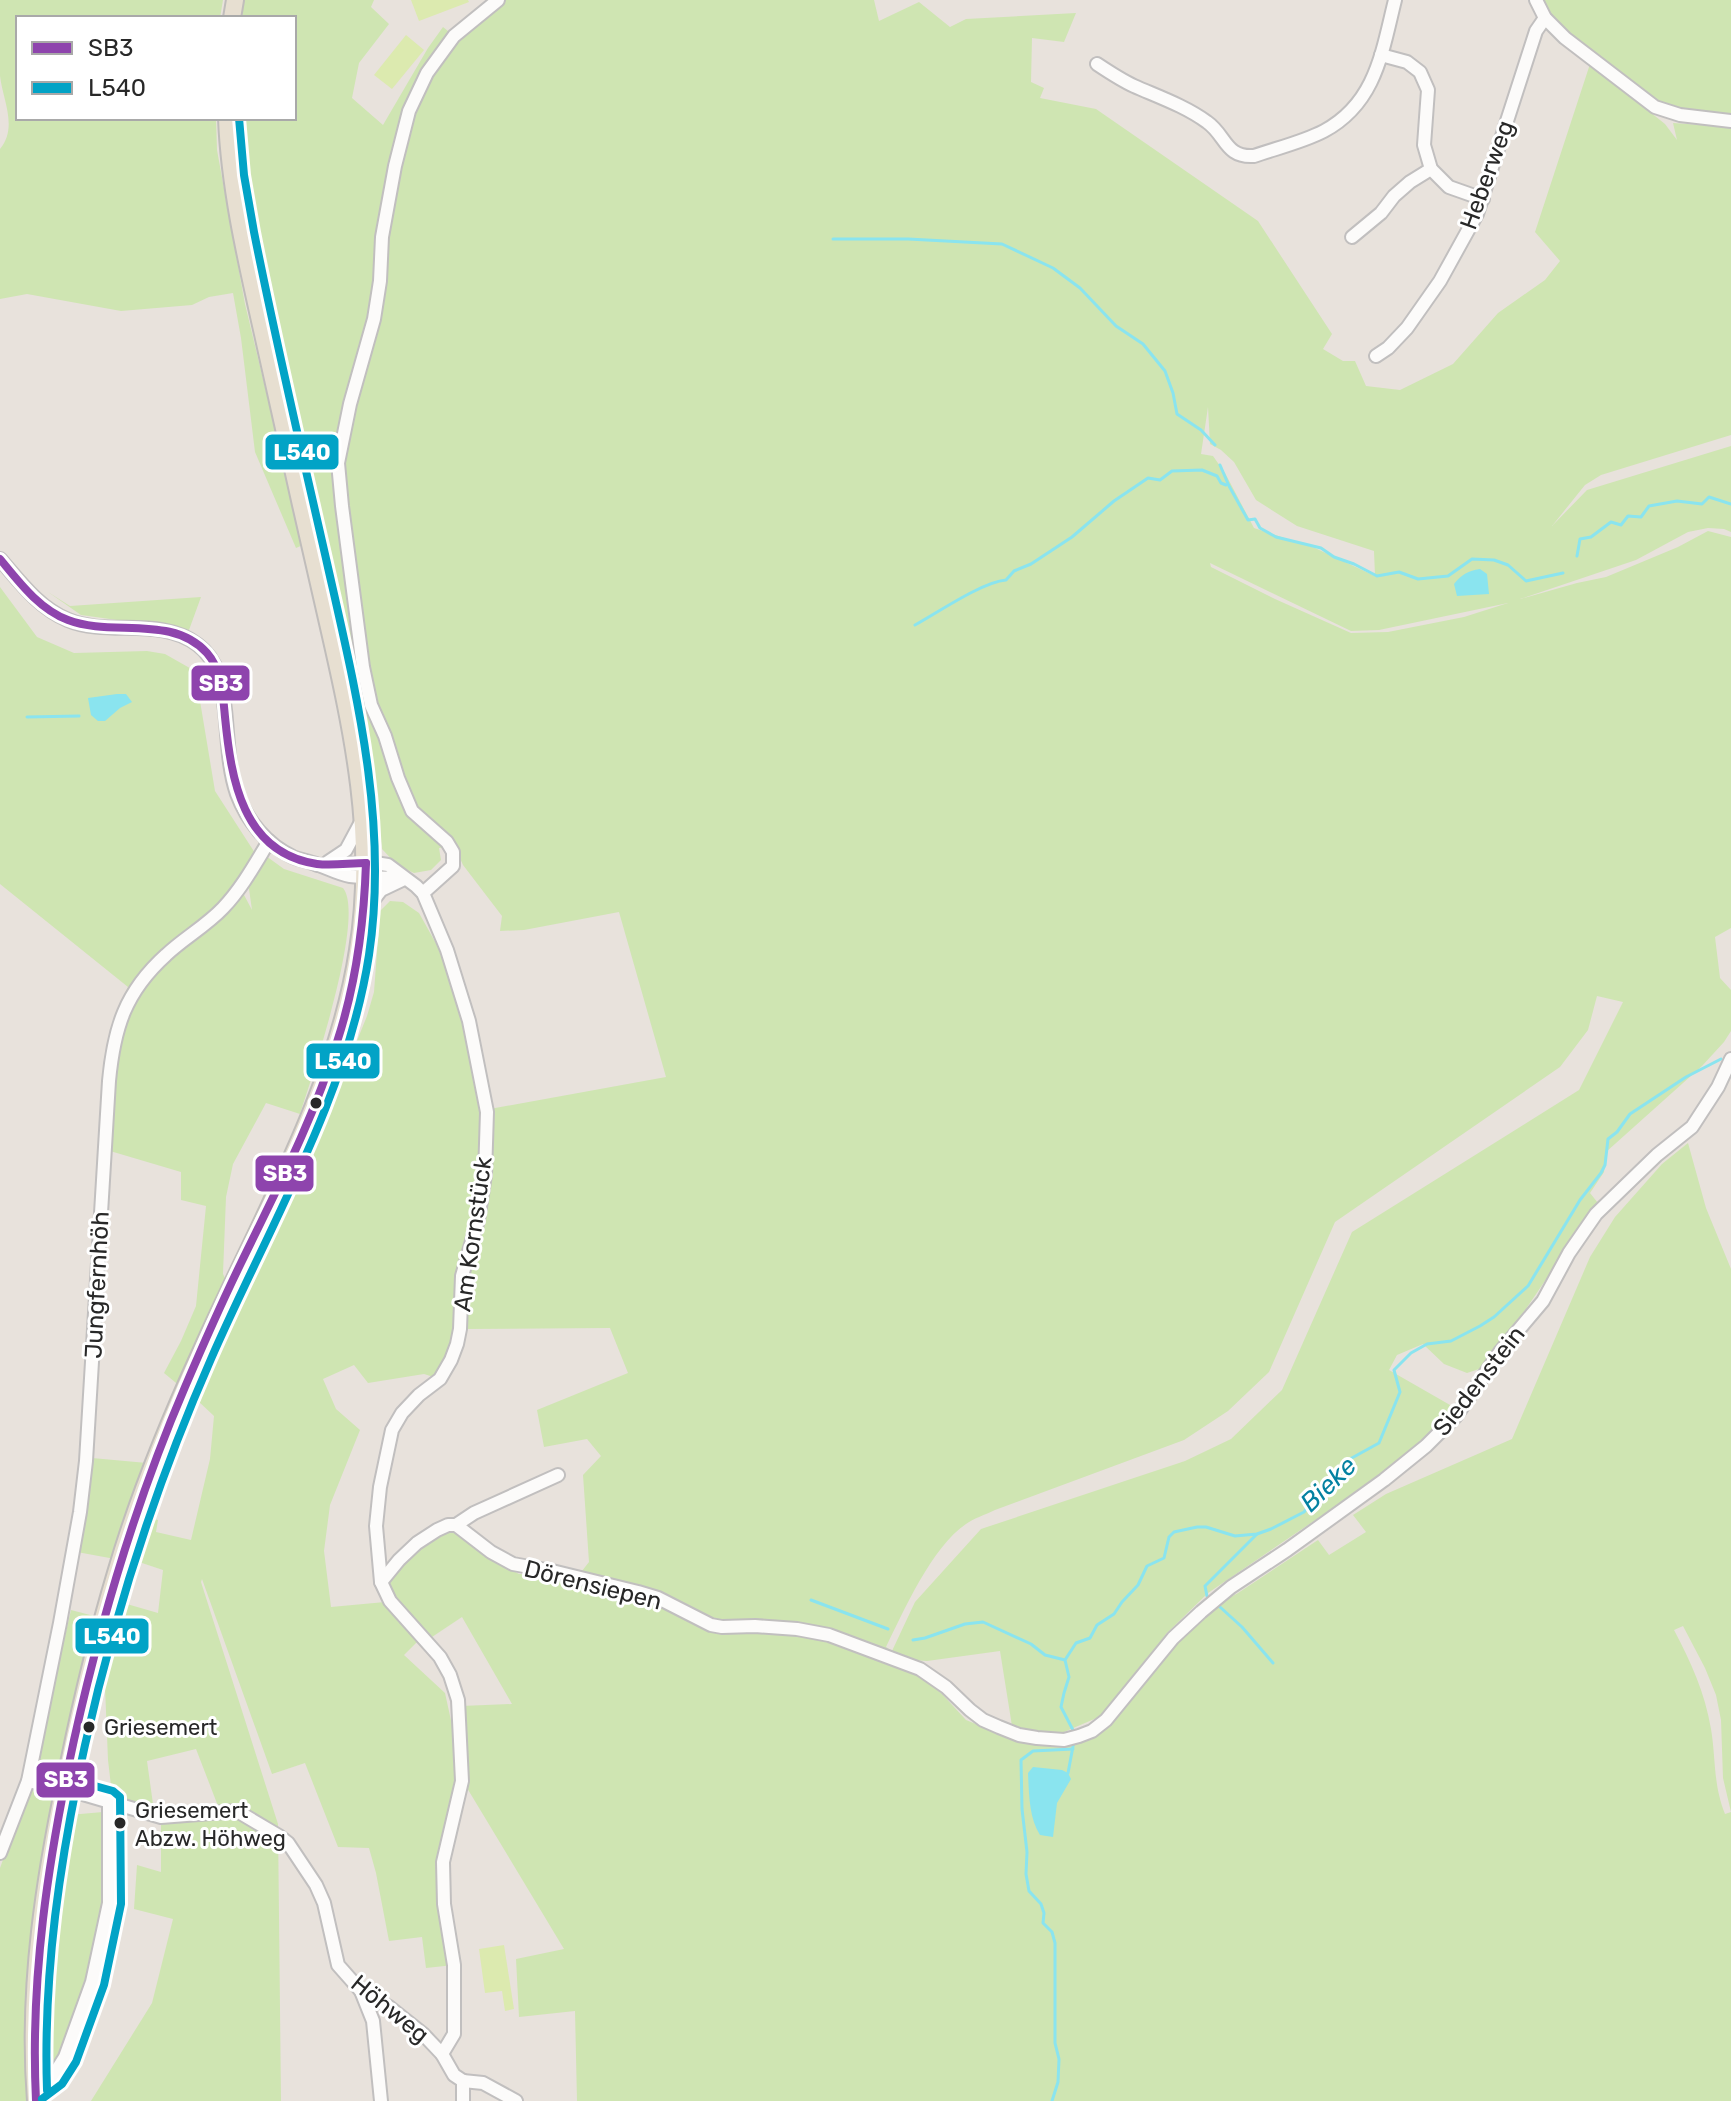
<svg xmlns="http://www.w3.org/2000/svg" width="1731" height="2101" font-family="Rubik,sans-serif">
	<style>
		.green { fill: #cfe5b2; fill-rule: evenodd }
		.pitch { fill: #dceaaf }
		.water { fill: #8ae4ef }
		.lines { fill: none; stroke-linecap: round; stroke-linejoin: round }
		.stream { stroke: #8ae4ef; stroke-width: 3 }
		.minor-casing { stroke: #c1bfbf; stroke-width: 16 }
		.major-casing { stroke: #c0bdbb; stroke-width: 20 }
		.minor { stroke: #fcfbfa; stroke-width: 12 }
		.major { stroke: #e7dfd1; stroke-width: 16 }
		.bus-1-casing { stroke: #fff; stroke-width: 14 }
		.bus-2-casing { stroke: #fff; stroke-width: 14 }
		.bus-1 { stroke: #8e44ad; stroke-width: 8 }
		.bus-2 { stroke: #02a3c6; stroke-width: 8 }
		.bus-dot { fill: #282828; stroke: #fff; stroke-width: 3 }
		.labels { text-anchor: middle; stroke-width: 6; stroke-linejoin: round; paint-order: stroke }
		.bus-label { font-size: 22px; fill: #282828; stroke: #fff; text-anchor: start }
		.street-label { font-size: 24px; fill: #282828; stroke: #fff }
		.water-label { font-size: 26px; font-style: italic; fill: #0381a1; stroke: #fff }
		.line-badge { stroke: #fff; stroke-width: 3 }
		.badge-label { font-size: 22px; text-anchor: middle; font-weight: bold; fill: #fff }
	</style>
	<rect width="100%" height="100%" fill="#e8e2dc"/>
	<g class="green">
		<path d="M 0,0 L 223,0 L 220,18 L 18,18 L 18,118 L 216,118 L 217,150 L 245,304 L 303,545 L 296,548 L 255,452 L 241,338 L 233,293 L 209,297 L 192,305 L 121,311 L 27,294 L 0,299 L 0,149 C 18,127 3,101 0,76 C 0,52 0,25 0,0 Z"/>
		<path d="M 244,0 L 374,0 L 371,7 L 389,24 L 359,63 L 352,98 L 383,125 L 428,48 L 443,27 L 458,39 L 505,0 L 874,0 L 879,21 L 919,2 L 950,27 L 966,19 L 1076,13 L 1064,42 L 1032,38 L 1031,82 L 1044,88 L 1040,98 L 1096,109 L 1258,221 L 1332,334 L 1323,349 L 1343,361 L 1355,361 L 1366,386 L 1400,390 L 1453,364 L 1498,313 L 1545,280 L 1560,261 L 1535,232 L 1590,64 L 1665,124 L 1677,140 L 1673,123 L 1731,127 L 1731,435 L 1601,475 L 1585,485 L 1552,526 L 1587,490 L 1731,446 L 1731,532 L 1724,529 L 1708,528 L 1688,532 L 1636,560 L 1520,599 L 1577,583 L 1606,577 L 1678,547 L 1708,531 L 1731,537 L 1731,928 L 1715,937 L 1720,978 L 1731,990 L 1731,1031 L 1724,1042 L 1702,1066 L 1606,1152 L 1604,1172 L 1590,1193 L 1598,1203 L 1519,1319 L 1482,1368 L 1467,1373 L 1444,1364 L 1423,1344 L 1397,1355 L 1389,1370 L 1457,1409 L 1380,1476 L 1208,1593 L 1166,1634 L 1122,1694 L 1099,1717 L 1064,1732 L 1039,1733 L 1012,1726 L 1000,1651 L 927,1661 L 900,1659 L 942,1694 L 966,1720 L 1015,1740 L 1037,1745 L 1065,1743 L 1088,1735 L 1173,1640 L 1215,1606 L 1238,1593 L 1318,1540 L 1329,1555 L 1366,1532 L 1353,1515 L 1386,1494 L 1512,1439 L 1590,1257 L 1615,1217 L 1662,1164 L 1688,1143 L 1706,1208 L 1731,1269 L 1731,2101 L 577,2101 L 575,2011 L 519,2017 L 516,1959 L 564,1949 L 464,1783 L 461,1706 L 512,1704 L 462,1617 L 429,1639 L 393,1600 L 389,1585 L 403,1558 L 439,1533 L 455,1531 L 491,1558 L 519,1574 L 578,1576 L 589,1562 L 583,1475 L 601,1456 L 587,1439 L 544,1447 L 537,1410 L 628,1373 L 610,1328 L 460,1329 L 440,1379 L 424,1374 L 368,1383 L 354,1365 L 323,1379 L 336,1409 L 360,1430 L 330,1505 L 324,1551 L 331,1607 L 385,1602 L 419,1640 L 404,1655 L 445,1693 L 452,1725 L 456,1780 L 439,1859 L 454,1965 L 426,1968 L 422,1937 L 389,1941 L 376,1873 L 369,1848 L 338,1847 L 305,1763 L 272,1774 L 202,1579 L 201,1582 L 278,1824 L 281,2101 L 91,2101 L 152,2003 L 173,1919 L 134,1909 L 137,1865 L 161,1872 L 161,1817 L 218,1806 L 196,1749 L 147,1761 L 153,1804 L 130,1804 L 112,1794 L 108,1760 L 105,1687 L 120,1602 L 158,1613 L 163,1570 L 136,1561 L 149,1518 L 158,1520 L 156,1532 L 191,1540 L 210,1459 L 214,1416 C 198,1400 181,1387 164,1373 L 181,1341 L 196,1306 L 206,1206 L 181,1200 L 181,1172 L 100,1148 C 102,1111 100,1063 111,1028 C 115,1014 122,1001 128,987 L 0,884 L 0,587 L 37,637 L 74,653 L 147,651 L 165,654 L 195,671 L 215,791 L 255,853 C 245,870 235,890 221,904 C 191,933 153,954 129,988 L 137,994 L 154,974 L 243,893 L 252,910 L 248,882 L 266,856 L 284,869 L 343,888 C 366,916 312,1077 300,1114 L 266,1103 L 233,1164 L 226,1197 L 223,1274 L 229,1287 L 276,1191 L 282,1214 L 320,1132 L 367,1016 L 374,992 L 380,911 L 390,901 L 403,902 L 419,913 L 438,947 L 464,1021 L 479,1111 L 666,1077 L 619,912 L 524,930 L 500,931 L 502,916 L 463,865 L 455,847 L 439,848 L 441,860 L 431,870 L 414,873 L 397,865 L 382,849 L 373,779 L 352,675 L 268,296 L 239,153 L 237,118 L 294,118 L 294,18 L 242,18 ZM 1208,407 L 1210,444 L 1221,450 L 1234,462 L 1256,500 L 1297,526 L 1374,551 L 1375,576 L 1315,548 L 1254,528 L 1225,473 L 1213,456 L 1201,454 ZM 1210,563 L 1351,631 L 1379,630 L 1508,603 L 1464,617 L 1388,632 L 1351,633 L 1275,599 L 1211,567 ZM 1597,996 L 1623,1002 L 1579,1090 L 1352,1232 L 1282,1390 L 1231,1439 L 1185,1461 L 981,1529 L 915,1602 L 892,1651 L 886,1647 C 904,1610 932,1547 966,1524 C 974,1518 985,1515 995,1510 L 1184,1440 L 1228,1411 L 1269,1372 L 1335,1222 L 1560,1067 L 1588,1030 ZM 1683,1626 L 1705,1668 L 1716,1695 L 1721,1720 L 1723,1778 L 1731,1812 L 1725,1814 C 1713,1784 1716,1759 1711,1729 C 1705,1693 1691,1662 1674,1630 Z"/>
		<path d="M 1542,0 L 1731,0 L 1731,116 L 1685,110 L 1663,105 L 1637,89 L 1567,35 L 1550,16 Z"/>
		<path d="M 48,592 L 70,606 L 201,597 L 189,630 L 81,615 Z"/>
		<path d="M 92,1458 L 147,1463 L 115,1559 L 77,1552 Z"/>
		<path d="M 71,1610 L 94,1616 L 57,1782 L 33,1776 Z"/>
		<path d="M 30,1786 L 54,1794 C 36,1896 17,1998 30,2101 L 0,2101 L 0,1868 Z"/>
		<path d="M 103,1812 L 109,1903 L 65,2057 L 35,2090 L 43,1913 L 69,1815 Z"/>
	</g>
	<g class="pitch">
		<path d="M 411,0 L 468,0 L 469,2 L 419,21 Z"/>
		<path d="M 406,35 L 424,50 L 392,89 L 374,75 Z"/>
		<path d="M 504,1945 L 514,2009 L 505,2011 L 502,1991 L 485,1993 L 479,1949 Z"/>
	</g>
	<g class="water">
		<path d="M 1480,569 L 1487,574 L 1489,594 L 1457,596 L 1454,584 C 1462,574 1468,571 1480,569 Z"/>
		<path d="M 117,694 L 126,694 L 132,702 L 120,708 L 105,721 L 98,721 L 91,715 L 88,698 Z"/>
		<path d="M 1033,1767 L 1062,1770 L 1068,1773 L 1071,1779 L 1057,1803 L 1053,1837 L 1040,1835 C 1029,1818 1029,1794 1028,1773 Z"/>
	</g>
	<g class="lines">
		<g class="stream">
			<path d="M 833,239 L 908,239 L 1002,244 L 1053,268 L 1080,288 L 1116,326 L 1143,344 L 1165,371 L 1173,393 L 1177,414 L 1201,430 L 1215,445"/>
			<path d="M 1220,465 L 1229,486 L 1248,520 L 1255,519 L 1260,528 L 1276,537 L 1321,548 L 1334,557 L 1354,564 L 1377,576 L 1399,572 L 1418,579 L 1448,576 L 1472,559 L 1494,560 L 1508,565 L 1526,581 L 1563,573"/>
			<path d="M 1577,556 L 1580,539 L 1591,537 L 1611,522 L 1621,525 L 1628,516 L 1641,517 L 1649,506 L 1677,501 L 1702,504 L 1709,497 L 1731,504"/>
			<path d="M 915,625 C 937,613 982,582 1006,580 L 1014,571 L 1031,564 L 1072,537 L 1114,501 L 1148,478 L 1160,480 L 1172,471 L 1202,470 L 1217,476 L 1221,483 L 1226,485"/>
			<path d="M 27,717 L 79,716"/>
			<path d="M 1207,1596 L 1205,1586 L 1257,1534"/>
			<path d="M 811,1600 L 888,1629"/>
			<path d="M 1220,1607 L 1242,1627 L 1273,1663"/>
			<path d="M 913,1640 L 925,1638 L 965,1624 L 983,1622 L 1031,1644 L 1045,1655 L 1065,1660"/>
			<path d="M 1074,1732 L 1061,1707 L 1064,1693 L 1069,1677 L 1065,1660 L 1076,1643 L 1090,1638 L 1097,1625 L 1114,1614 L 1122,1602 L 1138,1585 L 1147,1566 L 1164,1558 L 1169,1537 L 1174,1532 L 1197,1527 L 1206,1527 L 1235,1536 L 1257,1534 L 1271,1529 L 1304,1512 L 1322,1489 L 1331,1484 L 1350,1459 L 1379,1443 L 1400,1392 L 1394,1370 L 1411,1353 L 1427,1344 L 1451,1341 L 1480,1326 L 1494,1317 L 1528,1286 L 1580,1200 L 1601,1173 L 1605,1165 L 1608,1139 L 1617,1132 L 1630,1114 L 1686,1077 L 1721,1059"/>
			<path d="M 1068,1773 L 1074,1741"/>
			<path d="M 1052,2101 L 1058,2082 L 1059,2059 L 1055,2043 L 1055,1943 L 1052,1932 L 1043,1923 L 1044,1913 L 1041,1904 L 1029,1891 L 1026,1874 L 1027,1852 L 1022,1809 L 1021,1760 L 1033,1751 L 1073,1749"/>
		</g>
		<g class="minor-casing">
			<g id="minor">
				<path d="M 1536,0 L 1545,18 L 1565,38 L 1655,107 L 1680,115 L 1731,121"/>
				<path d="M 1381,55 L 1407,62 L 1420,72 L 1428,90 L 1424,145 L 1431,169 L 1449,187 L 1483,199"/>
				<path d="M 1097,64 C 1109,72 1121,80 1134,86 C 1159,97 1185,106 1207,122 C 1226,135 1225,158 1254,156 C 1277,148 1303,142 1324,131 C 1376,103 1382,52 1395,0"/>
				<path d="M 1352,237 L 1381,213 L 1394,196 L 1410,182 L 1431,169"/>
				<path d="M 1376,356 L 1388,348 L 1407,328 L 1440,281 L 1477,214 L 1536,31 L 1545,18"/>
				<path d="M 0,559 C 20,582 39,608 68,620 C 108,637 161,616 198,645 C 219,661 222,685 225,710 C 228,738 228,768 237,794 C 247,821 267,845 293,857 C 300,860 308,861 316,864 C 328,868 338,874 350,876 C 368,878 387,877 405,879"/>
				<path d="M 328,862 L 346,850 L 361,822"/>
				<path d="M 317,865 L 375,863 L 388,865 L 416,886 L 423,893 L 447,950 L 469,1021 L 487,1112 L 485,1175 L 478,1220 L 462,1276 L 460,1329 L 457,1344 L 451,1360 L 440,1379 L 419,1395 L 402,1413 L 392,1430 L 380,1487 L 376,1526 L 381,1582 L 390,1601 L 440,1657 L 450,1675 L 458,1700 L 462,1781 L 443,1862 L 444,1904 L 454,1965 L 454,2034 L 442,2054"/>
				<path d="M 423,893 L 453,866 L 453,852 L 447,842 L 412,811 L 398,778 L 385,736 L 371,705 L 363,667 L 342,506 L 338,463 L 350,404 L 374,319 L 380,281 L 382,237 L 395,166 L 409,111 L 427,73 L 454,36 L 498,0"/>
				<path d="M 364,912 L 381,890 L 402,880"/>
				<path d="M 456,1525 L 474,1513 L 558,1475"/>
				<path d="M 381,1582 L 399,1560 L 417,1543 L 437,1530 L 448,1525 L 456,1525 L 491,1552 L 513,1564 L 552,1571 L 638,1592 L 658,1598 L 711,1625 L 722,1627 L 755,1626 L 797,1629 L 829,1635 L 920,1669 L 946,1687 L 970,1710 L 983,1720 L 999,1727 L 1019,1735 L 1037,1738 L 1064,1740 L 1079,1736 L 1092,1731 L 1106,1720 L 1173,1638 L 1201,1612 L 1231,1587 L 1287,1550 L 1384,1480 L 1426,1446 L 1456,1416 L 1500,1352 L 1543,1301 L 1569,1253 L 1596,1214 L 1657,1155 L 1692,1127 L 1718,1087 L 1731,1059"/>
				<path d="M 28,1781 L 76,1792 L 161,1817 L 237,1811 L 279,1836 L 288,1843 L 316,1885 L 324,1903 L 338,1965 L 361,1991 L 389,2007 L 423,2034 L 442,2054 L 454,2075 L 463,2081"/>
				<path d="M 0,1853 L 28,1781 L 60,1623 L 80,1512 L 86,1461 L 109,1081 C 114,1028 125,992 166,955 C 184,938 206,926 223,908 C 242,888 255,864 269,841"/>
				<path d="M 361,1991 L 373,2021 L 381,2101"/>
				<path d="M 463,2081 L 483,2083 L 516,2101"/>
				<path d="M 35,2090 L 53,2076 L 65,2057 L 92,1982 L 109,1903 L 109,1802"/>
				<path d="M 463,2101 L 463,2081"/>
			</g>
		</g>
		<g class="major-casing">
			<g id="major">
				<path d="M 232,18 L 235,0"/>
				<path d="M 36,2101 C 27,1987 45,1874 69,1763 C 82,1700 97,1636 116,1573 C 138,1497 168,1424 201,1352 C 259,1221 336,1093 358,950 C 376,838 353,732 328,623 C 307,533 287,442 267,352 C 250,275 230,196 227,118"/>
			</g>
		</g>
		<use href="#minor" class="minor"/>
		<use href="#major" class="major"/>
		<g class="bus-1-casing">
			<g id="bus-1">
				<path d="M 0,559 C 19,582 39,609 68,620 C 112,637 172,614 207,653 C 222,670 223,696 225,717 C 231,778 242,853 317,864 C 333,866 350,863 366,863"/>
				<path d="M 36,2101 C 30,1978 48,1860 74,1740 C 101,1619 136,1501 185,1387 C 203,1345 221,1304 241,1263 C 276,1191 314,1119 337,1042 C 356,984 364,924 366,863"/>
			</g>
		</g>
		<g class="bus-2-casing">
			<g id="bus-2">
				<path d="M 47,2090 C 43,1972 60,1859 85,1745 C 115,1611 156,1484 211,1359 C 268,1228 347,1098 369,955 C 389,822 356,692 327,563 C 302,453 276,343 254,232 L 244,175 L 239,118"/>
				<path d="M 42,2099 L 62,2084 L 76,2062 L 104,1985 L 121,1904 L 120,1797 L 113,1791 L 66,1778"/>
			</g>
		</g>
		<use href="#bus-1" class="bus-1"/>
		<use href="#bus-2" class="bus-2"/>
	</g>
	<g class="bus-dot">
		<circle cx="316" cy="1103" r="7"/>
		<circle cx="89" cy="1727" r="7"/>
		<circle cx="120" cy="1823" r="7"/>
	</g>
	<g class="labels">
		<g class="bus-label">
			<text x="104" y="1735">Griesemert</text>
			<text x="135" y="1818">Griesemert<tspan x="135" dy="28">Abzw. Höhweg</tspan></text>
		</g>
		<g class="street-label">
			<text transform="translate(1487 175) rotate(-70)" y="8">Heberweg</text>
			<text transform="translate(473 1234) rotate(-82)" y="8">Am Kornstück</text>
			<text transform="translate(97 1285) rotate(-87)" y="8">Jungfernhöh</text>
			<text transform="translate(1479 1381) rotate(-52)" y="8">Siedenstein</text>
			<text transform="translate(593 1585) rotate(14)" y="8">Dörensiepen</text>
			<text transform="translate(390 2009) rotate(39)" y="8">Höhweg</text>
		</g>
		<g class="water-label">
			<text transform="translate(1328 1484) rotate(-44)" y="9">Bieke</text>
		</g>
	</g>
	<g class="line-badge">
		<rect x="264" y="433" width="76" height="38" rx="8" fill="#02a3c6"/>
		<rect x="190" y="664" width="61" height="38" rx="8" fill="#8e44ad"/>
		<rect x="305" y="1042" width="76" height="38" rx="8" fill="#02a3c6"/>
		<rect x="254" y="1154" width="61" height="39" rx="8" fill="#8e44ad"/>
		<rect x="74" y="1617" width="76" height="38" rx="8" fill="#02a3c6"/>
		<rect x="35" y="1761" width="61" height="38" rx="8" fill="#8e44ad"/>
	</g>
	<g class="badge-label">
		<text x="302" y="460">L540</text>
		<text x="221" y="691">SB3</text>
		<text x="343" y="1069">L540</text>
		<text x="285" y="1181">SB3</text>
		<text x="112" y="1644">L540</text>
		<text x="66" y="1787">SB3</text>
	</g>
	<rect x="16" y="16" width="280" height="104" fill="#ffffff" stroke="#a9a9a9" stroke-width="2"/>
	<rect x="32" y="42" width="40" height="12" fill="#8e44ad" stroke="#a9a9a9" stroke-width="2"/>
	<text x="88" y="56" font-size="24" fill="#282828">SB3</text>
	<rect x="32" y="82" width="40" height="12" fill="#02a3c6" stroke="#a9a9a9" stroke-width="2"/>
	<text x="88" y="96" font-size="24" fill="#282828">L540</text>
</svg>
